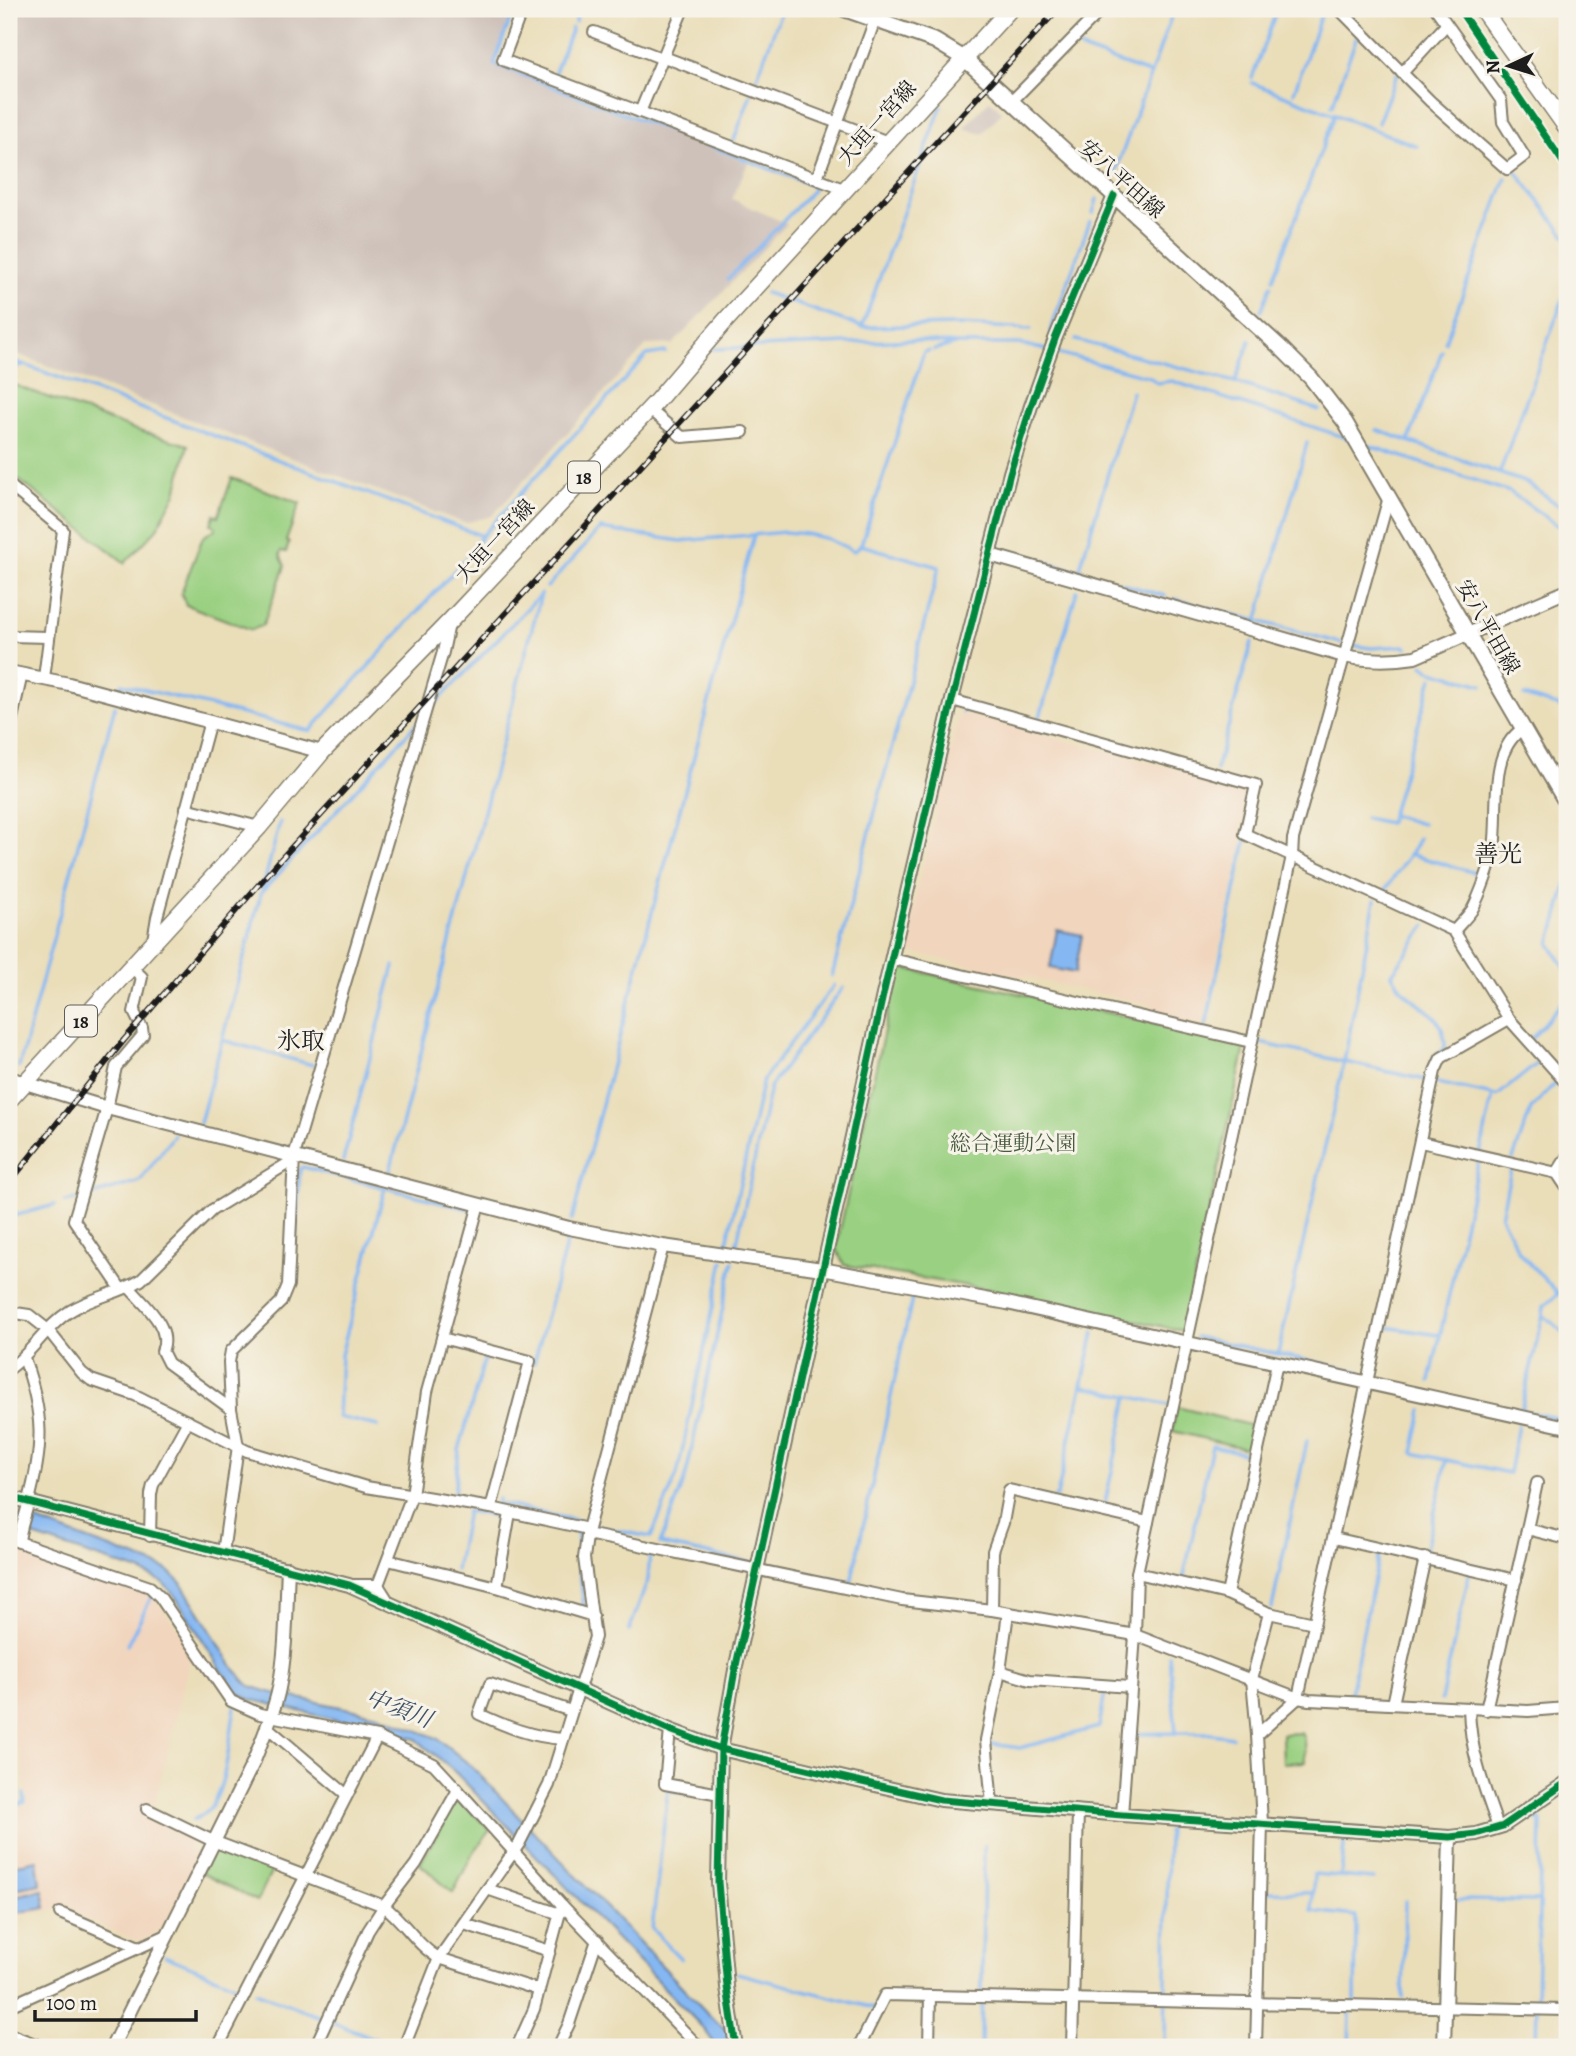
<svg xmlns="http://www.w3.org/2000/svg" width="1576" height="2056" font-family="Alegreya,'Noto Serif JP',serif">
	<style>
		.built { fill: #f1d5bd }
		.industrial { fill: #cec1ba }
		.green { fill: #9ad081; stroke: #5b764e; stroke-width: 2 }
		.water { fill: #85b7f2; stroke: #506a87; stroke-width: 2 }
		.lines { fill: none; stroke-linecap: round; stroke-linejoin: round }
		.stream { stroke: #85b7f2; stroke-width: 3.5 }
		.minor-casing { stroke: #837d6a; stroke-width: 14 }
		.tertiary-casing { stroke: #837d6a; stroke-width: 16 }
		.secondary-casing { stroke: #837d6a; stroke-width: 18 }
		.primary-casing { stroke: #837d6a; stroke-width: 19 }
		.minor { stroke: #fff; stroke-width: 10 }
		.tertiary { stroke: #fff; stroke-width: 12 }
		.secondary { stroke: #fff; stroke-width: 14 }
		.primary { stroke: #fff; stroke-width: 16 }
		.rail-casing { stroke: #1c1c1c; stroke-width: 6 }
		.rail { stroke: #f7f3e8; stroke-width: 3.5; stroke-dasharray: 10; stroke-linecap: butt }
		.cycleway-casing { stroke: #f7f3e8; stroke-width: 11 }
		.cycleway { stroke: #00873e; stroke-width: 7 }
		.labels { text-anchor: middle; stroke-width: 6; stroke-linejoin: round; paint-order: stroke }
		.shield { fill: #f7f3e8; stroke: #5e5c59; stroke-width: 2 }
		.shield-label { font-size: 19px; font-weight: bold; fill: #1c1c1c }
		.street-label { font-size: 21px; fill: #1c1c1c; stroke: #f7f3e8 }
		.park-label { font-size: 21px; fill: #485b3f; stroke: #f7f3e8 }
		.water-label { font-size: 23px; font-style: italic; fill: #415267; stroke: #f7f3e8 }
		.quarter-label { font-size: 24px; fill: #1c1c1c; stroke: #f7f3e8 }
	</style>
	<rect width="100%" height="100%" fill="#f7f3e8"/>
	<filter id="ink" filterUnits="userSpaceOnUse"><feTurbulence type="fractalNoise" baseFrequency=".0143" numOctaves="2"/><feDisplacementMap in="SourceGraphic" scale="14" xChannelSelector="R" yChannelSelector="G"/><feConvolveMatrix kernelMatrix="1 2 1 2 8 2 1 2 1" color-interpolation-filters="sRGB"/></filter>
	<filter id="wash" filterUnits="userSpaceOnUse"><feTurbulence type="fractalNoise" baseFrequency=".00686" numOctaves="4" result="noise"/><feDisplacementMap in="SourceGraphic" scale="28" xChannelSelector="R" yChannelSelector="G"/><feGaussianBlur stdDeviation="1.57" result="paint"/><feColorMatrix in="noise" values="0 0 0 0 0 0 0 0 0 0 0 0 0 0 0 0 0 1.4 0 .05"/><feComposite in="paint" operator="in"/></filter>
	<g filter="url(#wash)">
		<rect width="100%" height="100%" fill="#eadeb9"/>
		<g class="built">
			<path d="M 960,713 L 1244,787 L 1249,794 L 1240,834 L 1243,837 L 1203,1025 L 1152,1014 L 1152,1005 L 907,951 L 904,944 Z"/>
			<path d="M 9,1547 L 136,1588 L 139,1585 L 149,1590 L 192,1649 L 151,1819 L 194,1837 L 189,1849 L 199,1855 L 164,1929 L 140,1942 L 61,1908 L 9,1917 L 9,1811 L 28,1804 L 20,1749 L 9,1749 Z"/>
		</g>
		<g class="industrial">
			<path d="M 9,9 L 512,9 L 492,65 L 748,163 L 732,199 L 787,224 L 673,344 L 647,345 L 492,516 L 464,523 L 9,351 Z"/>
			<path d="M 990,100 L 1002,112 L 982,134 L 964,128 Z"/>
		</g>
		<g class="green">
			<path d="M 9,383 L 136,430 L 188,445 L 176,493 L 156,530 L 125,563 L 9,472 Z"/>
			<path d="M 232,478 L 300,503 L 286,541 L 289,543 L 286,552 L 281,551 L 280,555 L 285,566 L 263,625 L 252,630 L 186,605 L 181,593 L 203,537 L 215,529 L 215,526 L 211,524 L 214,515 L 218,517 Z"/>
			<path d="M 898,967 L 1246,1043 L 1183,1331 L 1009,1293 L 844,1265 L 836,1248 Z"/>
			<path d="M 1177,1407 L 1257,1427 L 1252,1450 L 1172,1431 Z"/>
			<path d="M 1301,1733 L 1304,1739 L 1305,1762 L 1283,1763 L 1282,1734 Z"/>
			<path d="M 457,1797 L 490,1830 L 472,1855 L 453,1893 L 420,1864 Z"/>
			<path d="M 215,1845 L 273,1869 L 257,1901 L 201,1873 Z"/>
		</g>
		<g class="water">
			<path d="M 1057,930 L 1082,935 L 1075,973 L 1050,968 Z"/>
			<path d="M 9,1514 L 37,1521 L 167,1569 L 181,1583 L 235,1670 L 250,1686 L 269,1692 L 379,1715 L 437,1738 L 470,1765 L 713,2019 L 728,2031 L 740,2047 L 717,2047 L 704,2029 L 456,1773 L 416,1739 L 249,1699 L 234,1690 L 173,1593 L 162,1582 L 142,1572 L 9,1528 Z"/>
			<path d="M 37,1860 L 40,1884 L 9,1890 L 9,1866 Z"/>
			<path d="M 43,1890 L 46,1908 L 9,1914 L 9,1897 Z"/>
		</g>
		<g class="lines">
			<g class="stream">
				<path d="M 514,9 L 494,64 L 812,185 L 813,190 L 728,279"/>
				<path d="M 1161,9 L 1172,13"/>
				<path d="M 1217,9 L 1219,9"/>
				<path d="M 575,22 L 580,9"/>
				<path d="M 1079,48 L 1151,74"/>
				<path d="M 555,72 L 572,28"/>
				<path d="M 1252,78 L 1277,9"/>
				<path d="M 1252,83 L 1417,146"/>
				<path d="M 754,86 L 782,9"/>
				<path d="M 1294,92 L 1323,9"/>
				<path d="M 1332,106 L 1357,36"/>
				<path d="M 1378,123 L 1397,74"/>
				<path d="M 734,140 L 751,94"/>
				<path d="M 1516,171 L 1567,238"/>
				<path d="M 1114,176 L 1174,9"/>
				<path d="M 1093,213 L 1097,199"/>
				<path d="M 1273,279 L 1335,114"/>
				<path d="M 766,293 L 862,327 L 960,325 L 1031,329"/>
				<path d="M 1261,311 L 1271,286"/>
				<path d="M 862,327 L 941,107"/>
				<path d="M 1050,331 L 1090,221"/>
				<path d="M 1076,340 L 1235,382 L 1319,410"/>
				<path d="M 1445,342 L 1506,178"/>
				<path d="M 714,349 L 913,340 L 955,344 L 1019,344 L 1047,350"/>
				<path d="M 934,350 L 952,345"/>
				<path d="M 1054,352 L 1150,377 L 1157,383 L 1172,381 L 1350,439"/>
				<path d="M 9,359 L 482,536 L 647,355 L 666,352"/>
				<path d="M 9,369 L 24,365"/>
				<path d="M 1235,382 L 1250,341"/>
				<path d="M 1377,430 L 1527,483 L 1567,511"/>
				<path d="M 1409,440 L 1442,351"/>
				<path d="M 1364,444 L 1510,492 L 1567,532"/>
				<path d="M 1500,472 L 1567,288"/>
				<path d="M 474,547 L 482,536"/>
				<path d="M 1011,552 L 1165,596"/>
				<path d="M 1079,571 L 1132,392"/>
				<path d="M 547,587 L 600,529 L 681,541 L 785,532 L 807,534 L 828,539 L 854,551 L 861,545 L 924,352 L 929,351"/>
				<path d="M 1174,599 L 1341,643"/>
				<path d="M 1257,622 L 1307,443"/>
				<path d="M 1350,645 L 1371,648 L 1404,646 L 1407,648"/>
				<path d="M 1423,665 L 1429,670 L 1482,685"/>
				<path d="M 119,692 L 122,684 L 310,731 L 466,558"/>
				<path d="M 1524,696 L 1567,709"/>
				<path d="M 433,706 L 541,594"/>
				<path d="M 962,712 L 964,710 L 980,713"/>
				<path d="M 1039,720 L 1077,591"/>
				<path d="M 1216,770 L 1252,642"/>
				<path d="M 1391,815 L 1422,824"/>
				<path d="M 1365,818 L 1389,823 L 1432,678"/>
				<path d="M 1409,854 L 1479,874"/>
				<path d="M 1567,883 L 1550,944 L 1567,971"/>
				<path d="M 262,891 L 280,822"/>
				<path d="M 1383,893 L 1415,847 L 1419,838"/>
				<path d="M 1426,925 L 1392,974 C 1395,979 1397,984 1401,988 C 1420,1010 1445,1012 1445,1048 L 1433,1059 L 1428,1077"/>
				<path d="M 832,976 L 939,567 L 861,545"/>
				<path d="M 1206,1025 L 1246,840"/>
				<path d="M 1532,1038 L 1567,997"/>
				<path d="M 222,1040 L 313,1065"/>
				<path d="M 1256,1042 L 1430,1081"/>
				<path d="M 19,1067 L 115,706"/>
				<path d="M 1497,1096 L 1538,1063"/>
				<path d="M 200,1123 L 261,893 L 418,722"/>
				<path d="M 1513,1159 L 1531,1109 L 1556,1082"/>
				<path d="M 343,1161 L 394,966"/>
				<path d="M 1511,1170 L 1501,1216 L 1519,1252 L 1558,1294 L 1544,1306 L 1543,1315 L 1567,1335"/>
				<path d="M 390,1171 L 541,594"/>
				<path d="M 90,1196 L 140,1181 L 174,1135"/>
				<path d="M 65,1202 L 75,1200"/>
				<path d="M 9,1217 L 55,1205"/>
				<path d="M 572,1220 L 647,931 L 754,535"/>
				<path d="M 295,1243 L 300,1169 L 303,1167 L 469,1209"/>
				<path d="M 726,1247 L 763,1080 L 834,985"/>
				<path d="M 736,1247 L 770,1087 L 843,988"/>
				<path d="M 733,1262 L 685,1479 L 660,1544 L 752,1563"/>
				<path d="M 1558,1294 L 1563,1294 L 1567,1291"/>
				<path d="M 1386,1327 L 1439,1335"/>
				<path d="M 1196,1337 L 1278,1354 L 1344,1062 L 1375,900"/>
				<path d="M 1278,1354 L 1360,1372"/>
				<path d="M 534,1363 L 569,1234"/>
				<path d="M 1430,1381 L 1493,1095 L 1437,1083"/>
				<path d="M 1082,1386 L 1094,1332"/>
				<path d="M 1507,1407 L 1521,1410 L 1543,1315"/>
				<path d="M 1422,1410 L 1413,1453 L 1509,1473 L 1518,1425"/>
				<path d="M 1521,1411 L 1567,1420"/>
				<path d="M 378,1426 L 338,1417 L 341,1355 L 385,1188"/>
				<path d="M 454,1495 L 459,1450 L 486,1354"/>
				<path d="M 1055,1496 L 1057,1496 L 1082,1386 L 1169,1405"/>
				<path d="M 498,1499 L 497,1503 L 583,1522"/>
				<path d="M 1104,1508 L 1128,1397"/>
				<path d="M 594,1526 L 651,1537 L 677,1475 L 723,1261"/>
				<path d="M 1425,1553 L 1447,1460"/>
				<path d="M 768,1566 L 851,1583 L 913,1294"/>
				<path d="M 456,1570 L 467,1511 L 578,1532 L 578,1559 L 584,1606"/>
				<path d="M 1183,1580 L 1212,1446 L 1253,1455"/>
				<path d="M 1272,1608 L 1307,1441"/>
				<path d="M 629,1631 L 648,1580 L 650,1552"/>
				<path d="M 127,1645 L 153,1594"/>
				<path d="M 1350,1694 L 1379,1555"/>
				<path d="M 1441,1700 L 1469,1575"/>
				<path d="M 1176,1733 L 1206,1733 L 1232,1737"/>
				<path d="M 1131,1734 L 1176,1733 L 1169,1655"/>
				<path d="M 991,1744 L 1020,1748 L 1099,1727 L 1105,1692"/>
				<path d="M 9,1808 L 25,1802 L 24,1794"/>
				<path d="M 1528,1819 L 1541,1820 L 1536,2047"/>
				<path d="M 193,1820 C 197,1818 203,1815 207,1811 C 227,1792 230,1734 235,1707"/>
				<path d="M 1341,1875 L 1345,1836 L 1347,1836"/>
				<path d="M 1264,1892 L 1313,1893"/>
				<path d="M 1457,1900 L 1539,1901"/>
				<path d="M 165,1956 L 243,1988"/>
				<path d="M 681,1959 L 652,1929 L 668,1790 L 707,1797"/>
				<path d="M 737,1973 L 874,2008"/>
				<path d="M 256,1992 L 323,2018"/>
				<path d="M 1403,1998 L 1405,1901"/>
				<path d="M 893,2001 L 919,2001"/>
				<path d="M 1355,2002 L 1356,1916 L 1312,1911 L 1314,1874 L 1373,1879"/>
				<path d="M 332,2022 L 397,2047"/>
				<path d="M 981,2047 L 984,1845"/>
				<path d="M 1165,2047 L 1168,1830"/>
				<path d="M 1349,2047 L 1350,2010"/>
			</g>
		</g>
	</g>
	<g filter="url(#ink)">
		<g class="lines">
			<g class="minor-casing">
				<g id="minor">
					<path d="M 522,9 L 503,60 L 846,190"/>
					<path d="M 1339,9 L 1430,101 L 1507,169 L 1524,156 L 1503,122 L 1501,100 L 1436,9"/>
					<path d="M 594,32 L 661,58"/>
					<path d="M 664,57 L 888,142"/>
					<path d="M 1402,73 L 1446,25"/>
					<path d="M 1012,101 L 1102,9"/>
					<path d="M 640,112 L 683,9"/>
					<path d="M 817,178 L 879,9"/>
					<path d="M 649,409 L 682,437 L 743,432"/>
					<path d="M 9,485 L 63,530 L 44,678"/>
					<path d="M 9,636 L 48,637"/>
					<path d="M 952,700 L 1256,785 L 1245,834 L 1454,931 L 1509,1019 L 1567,1084"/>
					<path d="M 9,732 L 22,674"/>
					<path d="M 186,808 L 259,827"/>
					<path d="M 1454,931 C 1460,924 1467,917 1472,910 C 1480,895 1491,865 1494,848 C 1500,811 1487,754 1522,729"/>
					<path d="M 153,940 L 157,917 L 210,721"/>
					<path d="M 892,959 L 1251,1042"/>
					<path d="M 1421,1142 L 1557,1173"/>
					<path d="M 1567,1157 L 1557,1173 L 1567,1188"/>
					<path d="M 129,1287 C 143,1304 173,1327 162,1351 L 168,1363 L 231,1409"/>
					<path d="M 121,1289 L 74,1220 L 107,1108 L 116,1067 L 143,1035 L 142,1028 L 134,1012 L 142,977 L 131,967"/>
					<path d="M 9,1312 L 29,1315 L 48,1330 L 82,1373 L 91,1380 L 135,1395 L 247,1451 L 366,1487 L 491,1508 L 588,1529"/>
					<path d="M 442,1338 L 530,1361 L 491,1508"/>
					<path d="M 9,1369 C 32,1353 46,1326 70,1311 C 92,1297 119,1294 141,1280 L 212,1210 L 287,1164 L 294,1156"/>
					<path d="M 1527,1529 L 1537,1483"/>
					<path d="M 587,1534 L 902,1600 L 992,1610 L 1135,1635 L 1298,1698 L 1309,1700 L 1528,1711 L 1567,1708"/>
					<path d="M 150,1536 L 151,1494 L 153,1485 L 188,1421"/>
					<path d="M 1334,1538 L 1516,1580"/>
					<path d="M 9,1539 L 19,1542 C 20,1529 25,1517 28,1504 C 44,1445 44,1415 24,1358"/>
					<path d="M 19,1542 L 150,1587 L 160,1597 L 231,1701 L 260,1714 L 377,1737 L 434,1764 L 458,1790 L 416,1864 L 384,1906 L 368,1931 L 315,2047"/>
					<path d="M 223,1553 L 238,1446 L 231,1409 L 229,1362 L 231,1351 L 281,1302 L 288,1285 L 294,1156 L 443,652 L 449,624"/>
					<path d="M 388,1560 L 497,1587 L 510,1513"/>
					<path d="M 1137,1573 L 1227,1594 L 1269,1613 L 1252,1679 L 1257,1735"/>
					<path d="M 352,1585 L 378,1585 L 390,1604"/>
					<path d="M 378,1585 L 412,1495 L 427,1392 L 479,1204"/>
					<path d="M 497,1587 L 593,1616"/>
					<path d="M 1227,1594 L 1277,1363"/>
					<path d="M 992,1610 L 993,1551 L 1003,1523 L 1009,1490 L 1148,1522"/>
					<path d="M 1269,1613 L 1314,1623"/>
					<path d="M 1000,1671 L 1030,1680 L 1130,1687"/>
					<path d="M 1393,1704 L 1425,1558"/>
					<path d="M 1469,1708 C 1470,1751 1484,1788 1498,1827"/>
					<path d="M 1486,1710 L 1527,1529 L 1567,1539"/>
					<path d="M 267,1727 L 347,1795"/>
					<path d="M 670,1730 L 665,1784 L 720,1794"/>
					<path d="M 563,1739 C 532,1737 507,1727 479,1714 L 490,1684 L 571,1711"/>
					<path d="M 458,1790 L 562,1905 L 699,2047"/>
					<path d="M 992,1804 L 986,1740 L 1000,1671 L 1008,1613"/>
					<path d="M 147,1809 L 213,1841 L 384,1906 C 404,1921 418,1947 439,1958 L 539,1990"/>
					<path d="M 1122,1815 L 1135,1635 L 1137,1573 L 1292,856 L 1293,839 L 1389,497"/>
					<path d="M 487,1889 L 560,1914"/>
					<path d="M 60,1913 L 139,1947"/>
					<path d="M 464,1924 L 550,1951"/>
					<path d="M 9,2006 L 167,1935"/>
					<path d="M 218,2047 L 377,1737"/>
					<path d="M 404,2047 L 439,1958 L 519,1844 L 549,1785 L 595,1637 L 584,1558 L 588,1529 L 663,1246"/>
					<path d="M 517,2047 L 534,2009 L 562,1905"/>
					<path d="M 558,2047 L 569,2024 L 597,1940"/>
					<path d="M 859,2047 L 885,1995 L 1567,2010"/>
					<path d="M 929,2047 L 930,1996"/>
					<path d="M 1072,2047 L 1078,1811"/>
					<path d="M 1256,2047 L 1262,1823 L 1257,1735 L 1298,1698 L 1435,1071 L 1441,1058 L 1509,1019"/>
				</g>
			</g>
			<g class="tertiary-casing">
				<g id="tertiary">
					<path d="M 990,555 L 1344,656 C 1369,661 1390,661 1415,657 L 1567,591"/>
					<path d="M 9,672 L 69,684 L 322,752"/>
					<path d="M 9,1078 L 107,1108 L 569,1228 L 663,1246 L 822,1269 L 1007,1303 L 1567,1427"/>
					<path d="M 9,1497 L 349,1585 L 670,1730 L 721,1749 L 849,1779 L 941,1800 L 1122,1815 L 1450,1837 L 1476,1834 L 1503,1826 L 1567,1782"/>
					<path d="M 9,2035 L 40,2047"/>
					<path d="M 112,2047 L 254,1761 C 263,1737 274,1713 279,1688 C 287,1649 286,1608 288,1568"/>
					<path d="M 736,2047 L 727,1987 L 718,1882 L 721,1749 L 735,1670 L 883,995 L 952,700 L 1010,473 L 1031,406 L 1055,339 L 1114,196"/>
					<path d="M 1444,2047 L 1450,1837"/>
				</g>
			</g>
			<g class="secondary-casing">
				<path id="secondary" d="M 844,9 L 935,41 L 965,59 L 1283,350 L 1311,378 L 1345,422 L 1567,804"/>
			</g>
			<g class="primary-casing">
				<g id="primary">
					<path d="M 1482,9 L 1567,128"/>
					<path d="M 9,1100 L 259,827 L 322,752 L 450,621 L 656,402 L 726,320 L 1010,9"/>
				</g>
			</g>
			<use href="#minor" class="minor"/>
			<use href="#tertiary" class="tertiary"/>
			<use href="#secondary" class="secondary"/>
			<use href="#primary" class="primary"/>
			<g class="rail-casing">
				<path id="rail" d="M 9,1183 L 124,1040 L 280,860 L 1058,9"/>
			</g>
			<use href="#rail" class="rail"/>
			<g class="cycleway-casing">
				<g id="cycleway">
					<path d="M 1459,9 L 1567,168"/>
					<path d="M 9,1497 L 349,1585 L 670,1730 L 721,1749 L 849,1779 L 941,1800 L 1122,1815 L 1450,1837 L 1476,1834 L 1503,1826 L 1567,1782"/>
					<path d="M 736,2047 L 727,1987 L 718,1882 L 721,1749 L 735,1670 L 883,995 L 952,700 L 1010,473 L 1031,406 L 1055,339 L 1114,196"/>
				</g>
			</g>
			<use href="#cycleway" class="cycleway"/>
		</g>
	</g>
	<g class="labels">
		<g class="shield">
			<rect x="568" y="461.5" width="32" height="31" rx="5"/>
			<rect x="65" y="1005.5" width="32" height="31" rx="5"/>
		</g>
		<g class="shield-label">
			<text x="584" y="484">18</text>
			<text x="81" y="1028">18</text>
		</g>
		<g class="street-label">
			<text transform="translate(877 123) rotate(-48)" y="7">大垣一宮線</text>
			<text transform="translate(1122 179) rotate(42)" y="7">安八平田線</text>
			<text transform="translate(495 541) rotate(-47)" y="7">大垣一宮線</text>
			<text transform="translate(1488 627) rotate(60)" y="7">安八平田線</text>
		</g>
		<g class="park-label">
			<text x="1013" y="1150">総合運動公園</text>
		</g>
		<g class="water-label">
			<text transform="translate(399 1708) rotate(21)" y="8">中須川</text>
		</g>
		<g class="quarter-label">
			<text x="1498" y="862">善光</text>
			<text x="301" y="1049">氷取</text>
		</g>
	</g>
	<rect width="1576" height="2056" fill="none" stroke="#f7f3e8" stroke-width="35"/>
	<g transform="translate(1509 66) rotate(266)" stroke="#f7f3e8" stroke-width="5" paint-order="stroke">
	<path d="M0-5L12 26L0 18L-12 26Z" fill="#1c1c1c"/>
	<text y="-10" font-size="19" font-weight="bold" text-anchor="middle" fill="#1c1c1c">N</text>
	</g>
	<path d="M35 2010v10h161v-10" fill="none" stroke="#1c1c1c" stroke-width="3.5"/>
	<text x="46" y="2010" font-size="21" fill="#1c1c1c" stroke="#f7f3e8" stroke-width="5" paint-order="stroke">100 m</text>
</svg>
